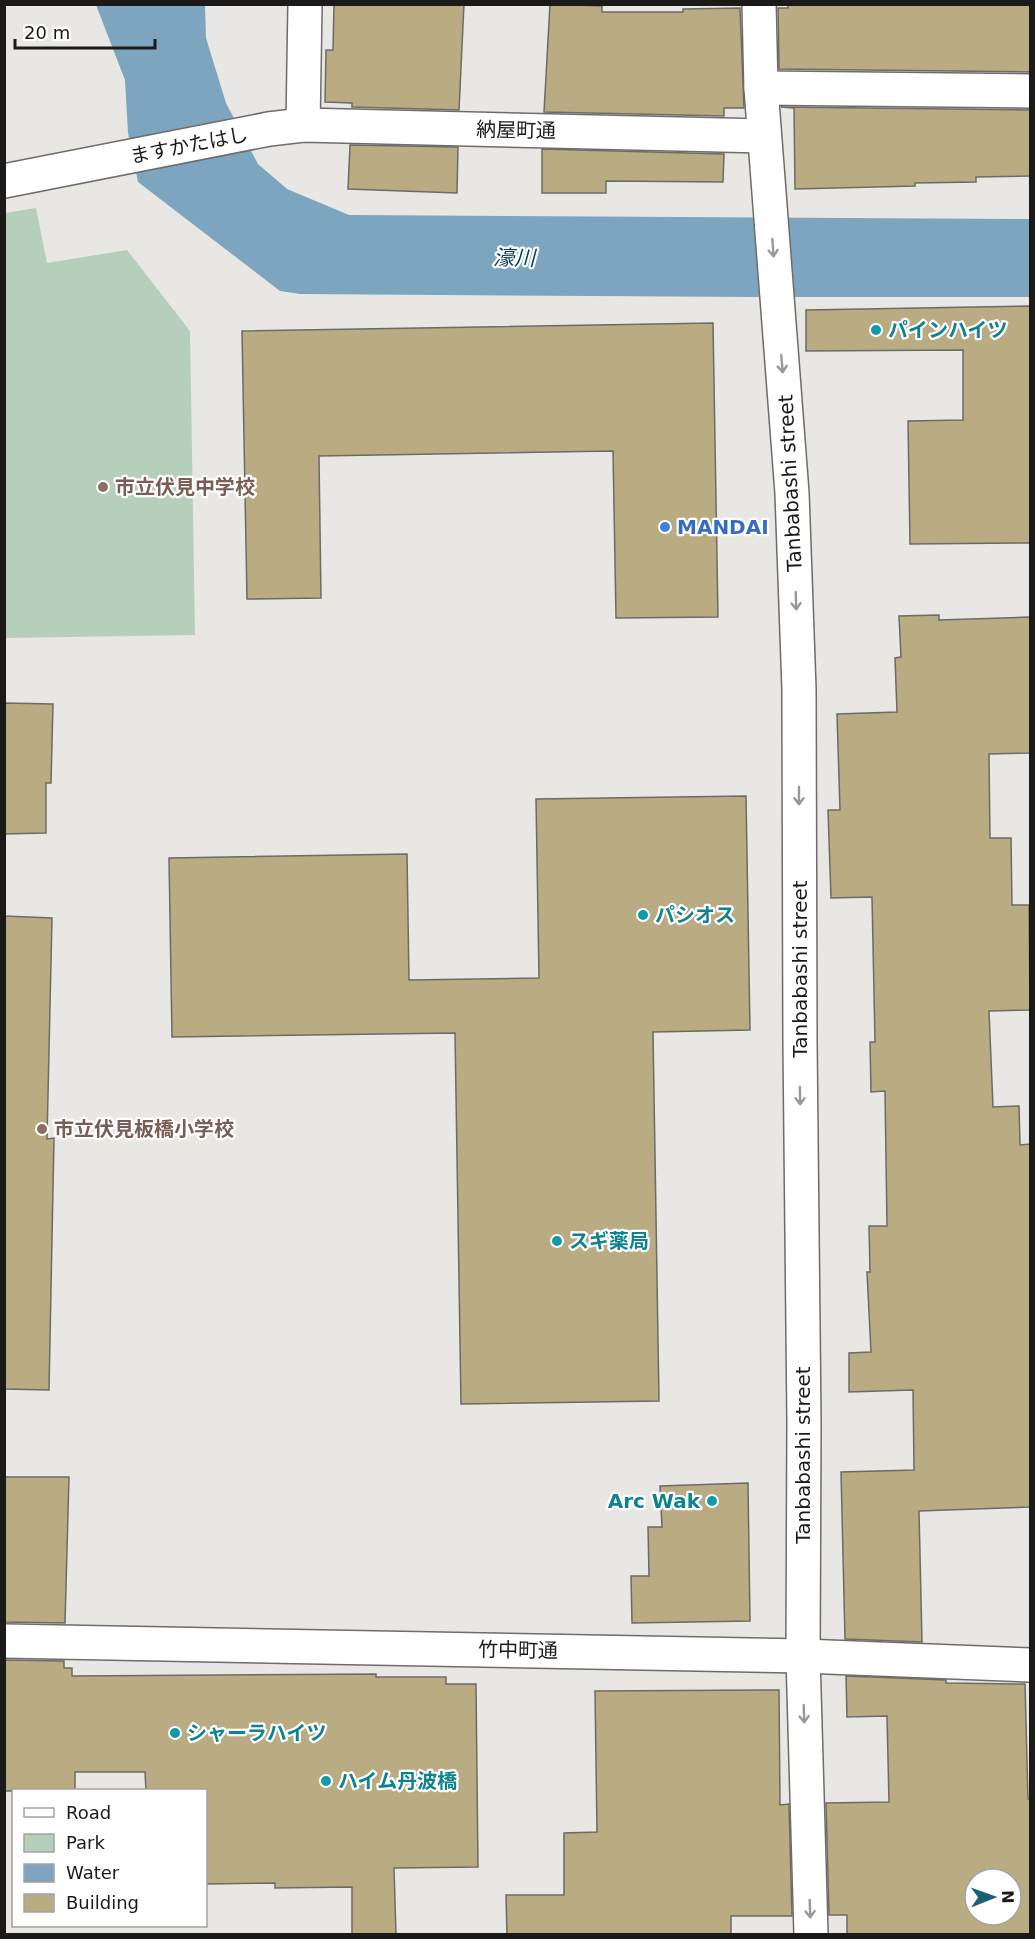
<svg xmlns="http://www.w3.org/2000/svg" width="1035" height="1939" font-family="'DejaVu Sans','Noto Sans JP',sans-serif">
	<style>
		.green { fill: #b5cfbb }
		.water { fill: #7da5bf }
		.building { fill: #b9ab82; stroke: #6c6b67; stroke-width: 1.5; fill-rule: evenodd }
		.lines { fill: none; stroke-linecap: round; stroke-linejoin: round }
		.minor-casing { stroke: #6d6c69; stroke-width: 36 }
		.tertiary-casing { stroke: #6d6c69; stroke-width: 36 }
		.minor { stroke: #fff; stroke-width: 33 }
		.tertiary { stroke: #fff; stroke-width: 33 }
		.oneway { stroke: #989898 }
		.culture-dot { fill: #0f9aa8; stroke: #fff; stroke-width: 2 }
		.education-dot { fill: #8d6e63; stroke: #fff; stroke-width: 2 }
		.shop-dot { fill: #3f7fe0; stroke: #fff; stroke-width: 2 }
		.labels { text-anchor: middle; stroke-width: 4.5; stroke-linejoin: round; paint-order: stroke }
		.street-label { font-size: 20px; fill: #1b1a19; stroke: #fff }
		.culture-label { font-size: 20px; font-weight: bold; fill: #0d838f; stroke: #fff; text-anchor: start }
		.education-label { font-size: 20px; font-weight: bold; fill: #785e54; stroke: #fff; text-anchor: start }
		.shop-label { font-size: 20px; font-weight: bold; fill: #366cbe; stroke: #fff; text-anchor: start }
		.water-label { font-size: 21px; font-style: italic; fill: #073d58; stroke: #fff }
	</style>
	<rect width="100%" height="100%" fill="#e8e7e3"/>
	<path class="green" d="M 36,208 L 47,263 L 127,250 L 190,331 L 195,635 L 5,638 L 5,213 Z"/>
	<path class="water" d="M 96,5 L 205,5 L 206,38 L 226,103 L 258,164 L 287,189 L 349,215 L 1030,219 L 1030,297 L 753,297 L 300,294 L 280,291 L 138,182 L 128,133 L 125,80 Z"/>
	<g class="building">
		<path d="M 334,4 L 464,4 L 459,110 L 352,107 L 352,103 L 325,102 L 326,50 L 333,50 Z"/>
		<path d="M 550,4 L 602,6 L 602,12 L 683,12 L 683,9 L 740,8 L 744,108 L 724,108 L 724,116 L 544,112 Z"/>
		<path d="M 788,4 L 1030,4 L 1030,72 L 779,69 L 778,8 L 788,8 Z"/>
		<path d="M 781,107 L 1030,110 L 1030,176 L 976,177 L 976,182 L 915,183 L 915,186 L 795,189 L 794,108 Z"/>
		<path d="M 350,145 L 458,147 L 457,193 L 348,189 Z"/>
		<path d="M 542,149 L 724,154 L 723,182 L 606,181 L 606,193 L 542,193 Z"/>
		<path d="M 1030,306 L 1030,543 L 910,544 L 908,421 L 963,420 L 963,350 L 806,351 L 806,310 Z"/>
		<path d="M 713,323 L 718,617 L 616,618 L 613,451 L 319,456 L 321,598 L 247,599 L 242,331 Z"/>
		<path d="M 939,615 L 939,620 L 1030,617 L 1030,753 L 989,754 L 990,838 L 1011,838 L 1012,905 L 1029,905 L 1030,1010 L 989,1011 L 993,1107 L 1019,1106 L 1020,1145 L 1030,1144 L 1030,1507 L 919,1511 L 922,1642 L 845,1639 L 841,1472 L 914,1470 L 913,1390 L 849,1392 L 849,1353 L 871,1352 L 867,1272 L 870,1272 L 869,1226 L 887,1226 L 885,1091 L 871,1092 L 870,1042 L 875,1042 L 872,897 L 831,898 L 828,810 L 840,810 L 837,714 L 897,712 L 895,658 L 901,657 L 899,616 Z"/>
		<path d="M 4,703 L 53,704 L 51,783 L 46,783 L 46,833 L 4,834 Z"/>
		<path d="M 746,796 L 750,1030 L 653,1032 L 659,1401 L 461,1404 L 455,1033 L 172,1037 L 169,858 L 407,854 L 409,980 L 539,978 L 536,799 Z"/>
		<path d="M 4,916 L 52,918 L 47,1139 L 54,1138 L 49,1390 L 4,1389 Z"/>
		<path d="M 4,1477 L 69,1477 L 65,1623 L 4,1622 Z"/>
		<path d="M 748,1483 L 750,1621 L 632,1623 L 631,1576 L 649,1576 L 648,1527 L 662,1527 L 660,1486 Z"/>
		<path d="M 4,1660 L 64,1661 L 64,1668 L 72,1668 L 72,1676 L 376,1674 L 376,1677 L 446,1677 L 446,1684 L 476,1684 L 478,1867 L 394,1868 L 396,1935 L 352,1935 L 352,1887 L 275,1888 L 275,1883 L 206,1884 L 206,1791 L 146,1791 L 145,1772 L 75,1772 L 75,1791 L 4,1791 Z"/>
		<path d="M 846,1676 L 946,1680 L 946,1683 L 1025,1684 L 1028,1799 L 1030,1799 L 1030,1935 L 847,1935 L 847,1915 L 829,1915 L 826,1803 L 889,1802 L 887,1716 L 847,1717 ZM 975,1879 L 1011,1879 L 1011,1915 L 975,1915 Z"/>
		<path d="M 779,1690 L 780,1805 L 789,1804 L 792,1916 L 731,1916 L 731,1935 L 507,1935 L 506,1895 L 564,1895 L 564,1833 L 597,1832 L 595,1691 Z"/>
	</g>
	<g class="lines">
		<g class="minor-casing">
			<g id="minor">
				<path d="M 759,4 L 761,88 L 792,493 L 799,689 L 800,1042 L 804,1423 L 803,1656 L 811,1934"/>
				<path d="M 761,88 L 1030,91"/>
				<path d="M 303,125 L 305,4"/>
				<path d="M 4,181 L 269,129 L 303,125 L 764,136"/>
				<path d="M 803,1656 L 1030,1665"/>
			</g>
		</g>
		<g class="tertiary-casing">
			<path id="tertiary" d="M 4,1641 L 803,1656"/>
		</g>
		<use href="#minor" class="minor"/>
		<use href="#tertiary" class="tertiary"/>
	</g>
	<defs><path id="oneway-shaft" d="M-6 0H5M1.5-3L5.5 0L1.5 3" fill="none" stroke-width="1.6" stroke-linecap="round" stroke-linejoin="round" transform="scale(1.5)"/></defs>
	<g class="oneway">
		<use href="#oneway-shaft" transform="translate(773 248) rotate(86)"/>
		<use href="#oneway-shaft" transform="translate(782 364) rotate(85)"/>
		<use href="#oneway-shaft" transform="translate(796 601) rotate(88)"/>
		<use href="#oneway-shaft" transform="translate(799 796) rotate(90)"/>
		<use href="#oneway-shaft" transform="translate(800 1096) rotate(89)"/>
		<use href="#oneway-shaft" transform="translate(804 1714) rotate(88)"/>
		<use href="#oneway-shaft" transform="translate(810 1909) rotate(88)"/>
	</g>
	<g class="culture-dot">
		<circle cx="876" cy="330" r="6"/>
		<circle cx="643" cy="915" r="6"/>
		<circle cx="557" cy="1241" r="6"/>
		<circle cx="712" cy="1501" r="6"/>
		<circle cx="175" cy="1733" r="6"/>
		<circle cx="326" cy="1781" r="6"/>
	</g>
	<g class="education-dot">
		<circle cx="103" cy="487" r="6"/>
		<circle cx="42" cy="1129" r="6"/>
	</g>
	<circle class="shop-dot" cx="665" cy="527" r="6"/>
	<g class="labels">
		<g class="street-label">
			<text transform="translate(516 130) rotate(1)" y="7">納屋町通</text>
			<text transform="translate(189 145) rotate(-11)" y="7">ますかたはし</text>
			<text transform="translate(790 483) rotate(-93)" y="7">Tanbabashi street</text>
			<text transform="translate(800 969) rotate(-90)" y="7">Tanbabashi street</text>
			<text transform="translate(803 1455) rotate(-90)" y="7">Tanbabashi street</text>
			<text transform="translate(518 1650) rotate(1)" y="7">竹中町通</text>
		</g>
		<g class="culture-label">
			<text x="888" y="337">パインハイツ</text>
			<text x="655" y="922">パシオス</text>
			<text x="569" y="1248">スギ薬局</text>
			<text x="700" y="1508" text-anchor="end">Arc Wak</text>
			<text x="187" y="1740">シャーラハイツ</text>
			<text x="338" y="1788">ハイム丹波橋</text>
		</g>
		<g class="education-label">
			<text x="115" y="494">市立伏見中学校</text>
			<text x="54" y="1136">市立伏見板橋小学校</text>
		</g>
		<g class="shop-label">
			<text x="677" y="534">MANDAI</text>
		</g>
		<g class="water-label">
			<text transform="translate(514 258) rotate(1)" y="7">濠川</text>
		</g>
	</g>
	<rect width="1035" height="1939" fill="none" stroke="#1b1a19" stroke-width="12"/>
	<rect x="12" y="1789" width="195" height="138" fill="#ffffff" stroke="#a4a3a3" stroke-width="1.5"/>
	<rect x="24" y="1808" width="30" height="9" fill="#ffffff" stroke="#a4a3a3" stroke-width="1.5"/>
	<text x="66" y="1819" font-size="18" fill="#1b1a19">Road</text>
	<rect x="24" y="1834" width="30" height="18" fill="#b5cfbb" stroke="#a4a3a3" stroke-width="1.5"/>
	<text x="66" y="1849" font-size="18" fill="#1b1a19">Park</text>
	<rect x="24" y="1864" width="30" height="18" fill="#7da5bf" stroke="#a4a3a3" stroke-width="1.5"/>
	<text x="66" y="1879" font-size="18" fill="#1b1a19">Water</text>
	<rect x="24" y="1894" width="30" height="18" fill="#b9ab82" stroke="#a4a3a3" stroke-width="1.5"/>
	<text x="66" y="1909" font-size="18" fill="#1b1a19">Building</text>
	<g transform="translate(993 1897) rotate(89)"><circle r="28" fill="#ffffff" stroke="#a4a3a3" stroke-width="1.5"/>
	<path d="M0-4.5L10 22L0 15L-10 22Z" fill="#1c6173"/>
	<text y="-9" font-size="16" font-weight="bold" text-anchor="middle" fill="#1b1a19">N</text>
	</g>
	<path d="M15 39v9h140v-9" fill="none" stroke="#1b1a19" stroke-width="3"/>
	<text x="24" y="39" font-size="18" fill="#1b1a19" stroke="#ffffff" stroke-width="4.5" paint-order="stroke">20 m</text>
</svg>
